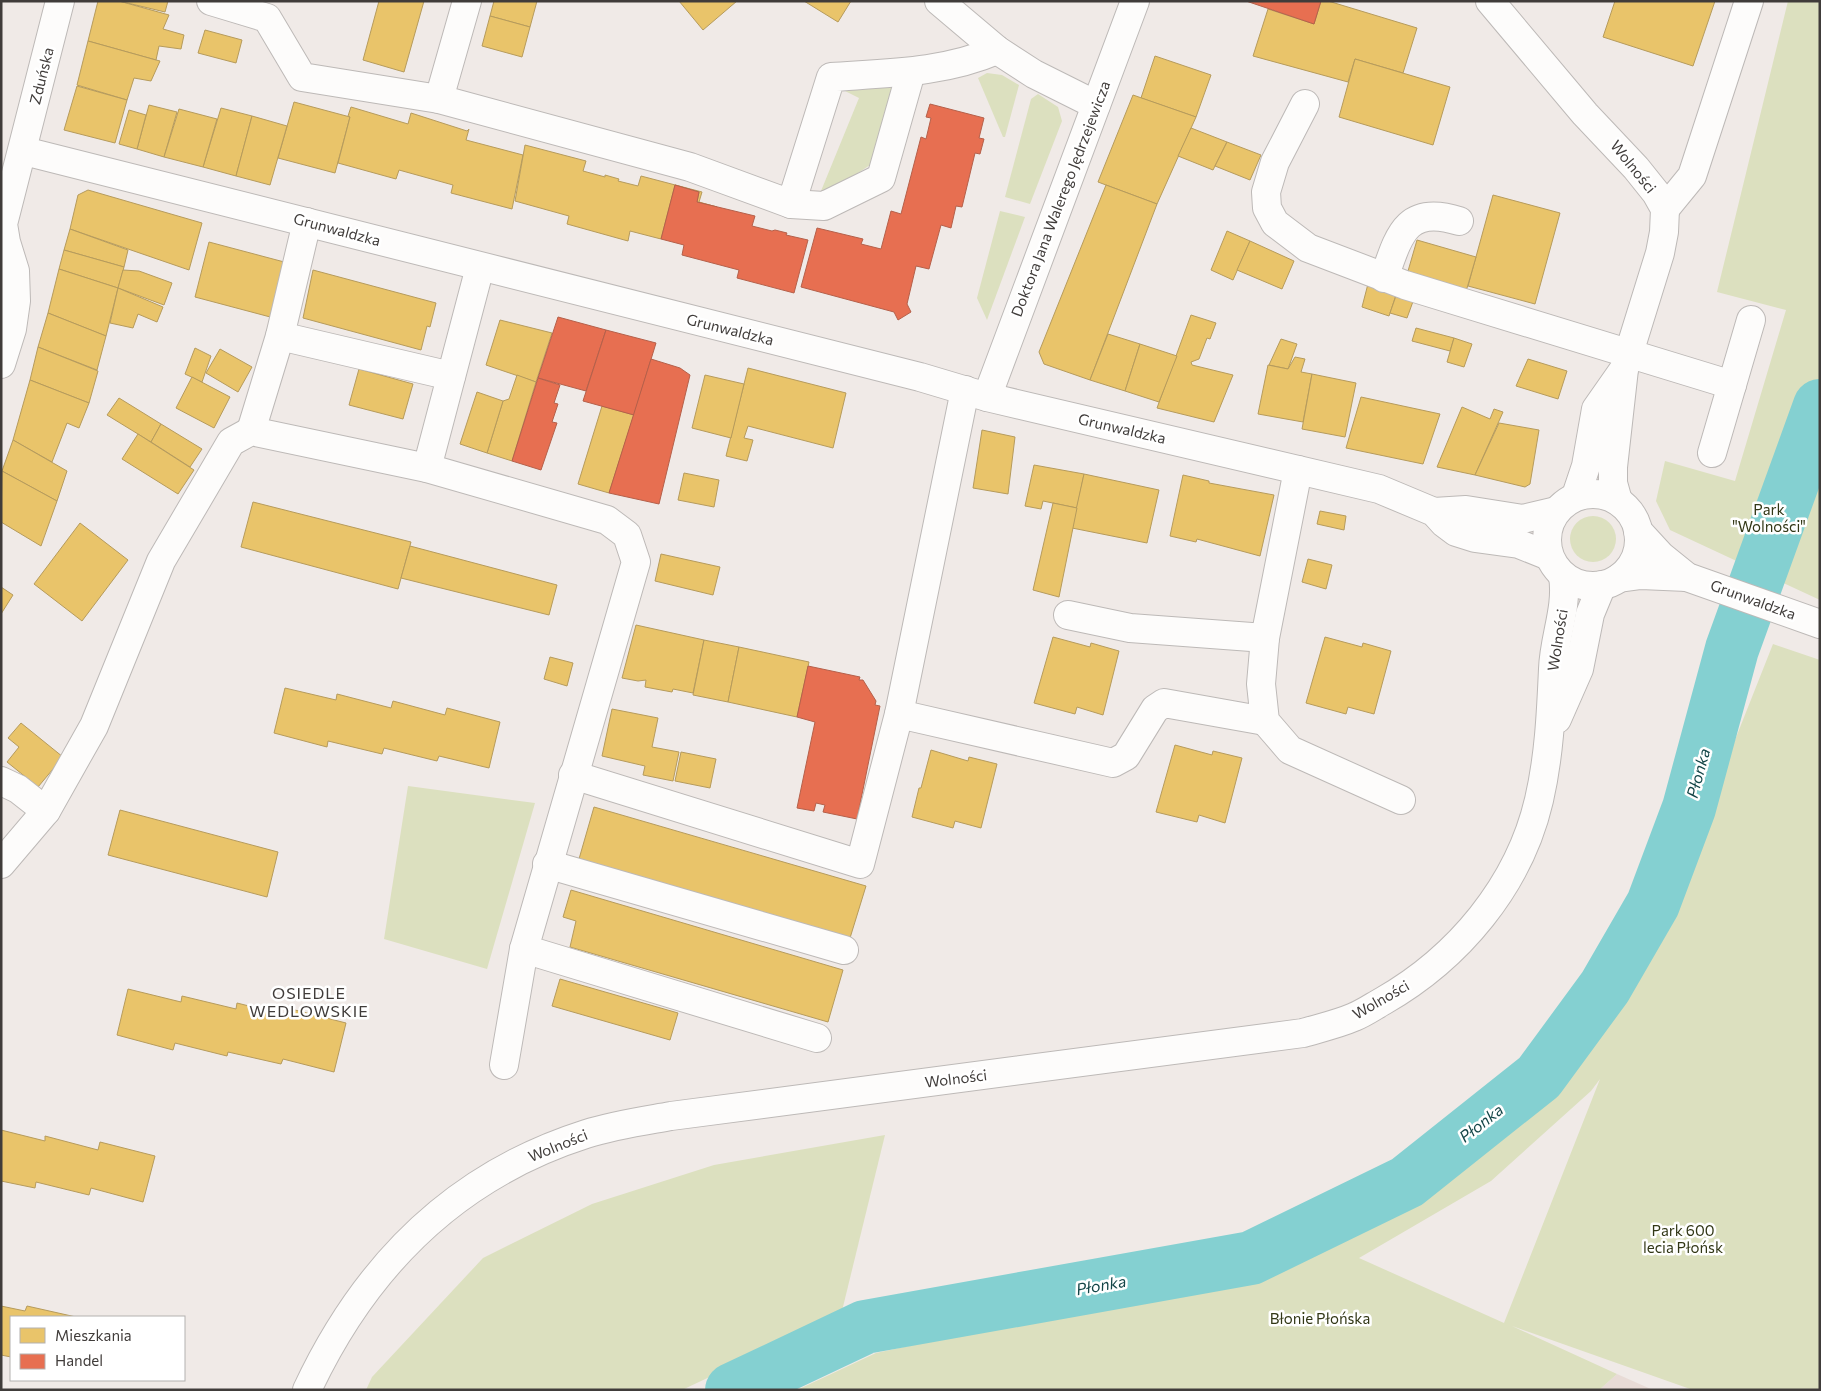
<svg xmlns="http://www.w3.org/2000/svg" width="1821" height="1391" font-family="Commissioner,sans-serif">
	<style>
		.built { fill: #e8dbd6 }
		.green { fill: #dce0bf; fill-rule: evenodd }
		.homes { fill: #e9c46a; stroke: #b69b5c }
		.shops { fill: #e76f51; stroke: #b5604a }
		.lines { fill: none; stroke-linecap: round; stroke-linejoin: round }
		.river { stroke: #84d0d1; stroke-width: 54 }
		.minor-casing { stroke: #bdb9b7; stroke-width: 30 }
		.minor { stroke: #fdfcfb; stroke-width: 28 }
		.labels { text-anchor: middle; stroke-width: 5; stroke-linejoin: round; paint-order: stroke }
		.street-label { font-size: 15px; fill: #403c3a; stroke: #fff }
		.park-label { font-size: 15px; fill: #323716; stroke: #fff }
		.water-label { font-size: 16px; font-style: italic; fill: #134547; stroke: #fff }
		.neighbourhood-label { font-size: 16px; letter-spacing: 1px; fill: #403c3a; stroke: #fff }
	</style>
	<rect width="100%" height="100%" fill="#f0eae7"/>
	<path class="built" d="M 1617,1374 L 1653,1390 L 1599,1390 Z"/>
	<g class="green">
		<path d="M 1788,1 L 1820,1 L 1820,600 L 1670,530 L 1656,501 L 1665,461 L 1735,481 L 1786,310 L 1717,292 Z"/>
		<path d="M 987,73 L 1002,75 L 1019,85 L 1005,137 L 1003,137 L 978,78 Z"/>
		<path d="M 895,80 L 873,163 L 834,189 L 821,191 L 859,98 L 843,90 Z"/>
		<path d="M 1038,94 L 1058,107 L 1062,121 L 1030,204 L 1005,197 L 1031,99 Z"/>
		<path d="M 1000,211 L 1025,217 L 987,320 L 977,298 Z"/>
		<circle cx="1593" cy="539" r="23"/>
		<path d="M 1773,644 L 1820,660 L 1820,1390 L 1693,1390 L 1512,1326 L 1617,1374 L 1599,1390 L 797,1390 L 876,1353 L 1257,1271 L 1414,1191 L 1549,1089 L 1657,937 ZM 1600,1079 L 1504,1323 L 1359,1258 L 1491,1181 L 1591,1091 Z"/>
		<path d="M 408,786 L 535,803 L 487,969 L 384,939 Z"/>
		<path d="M 885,1135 L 841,1315 L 682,1390 L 366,1390 L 372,1377 L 483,1258 L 592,1204 L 714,1165 Z"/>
	</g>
	<g class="homes">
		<path d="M 98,1 L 119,1 L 169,15 L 163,29 L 184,35 L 181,49 L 159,46 L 156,60 L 88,41 Z"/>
		<path d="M 119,1 L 168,1 L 165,12 Z"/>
		<path d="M 379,1 L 424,1 L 404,72 L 363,60 Z"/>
		<path d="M 494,1 L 537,1 L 530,27 L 490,16 Z"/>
		<path d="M 679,1 L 737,1 L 703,30 Z"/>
		<path d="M 804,1 L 851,1 L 838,22 Z"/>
		<path d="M 1321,1 L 1328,1 L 1417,28 L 1403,73 L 1355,59 L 1348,82 L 1253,56 L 1268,9 L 1314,24 Z"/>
		<path d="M 1615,1 L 1715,1 L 1693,66 L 1603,37 Z"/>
		<path d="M 490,16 L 530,27 L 522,57 L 482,46 Z"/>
		<path d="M 205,30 L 242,40 L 236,63 L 198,53 Z"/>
		<path d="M 88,41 L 156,60 L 160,61 L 151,81 L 134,78 L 127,100 L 77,85 Z"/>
		<path d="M 1155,56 L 1211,75 L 1196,117 L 1141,98 Z"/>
		<path d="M 1355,59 L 1450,87 L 1433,145 L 1339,117 Z"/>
		<path d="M 77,86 L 127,100 L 115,143 L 64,130 Z"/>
		<path d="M 1133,95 L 1196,117 L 1157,204 L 1098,182 Z"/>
		<path d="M 294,102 L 350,117 L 335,173 L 278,158 Z"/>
		<path d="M 149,105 L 177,112 L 164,157 L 137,149 Z"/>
		<path d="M 351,107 L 408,124 L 411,113 L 467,131 L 469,129 L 466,140 L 523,155 L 512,209 L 451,193 L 453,185 L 399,170 L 396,179 L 338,163 L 350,117 L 348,116 Z"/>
		<path d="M 221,108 L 252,116 L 236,176 L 203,167 Z"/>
		<path d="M 179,109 L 217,119 L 203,167 L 164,157 Z"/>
		<path d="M 129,110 L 146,115 L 137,149 L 119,144 Z"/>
		<path d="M 252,116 L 287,126 L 270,185 L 236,176 Z"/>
		<path d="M 1191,128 L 1227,142 L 1213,170 L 1178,156 Z"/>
		<path d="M 1227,142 L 1261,155 L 1250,180 L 1215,166 Z"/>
		<path d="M 525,145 L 586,161 L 583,171 L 605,177 L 605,175 L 619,179 L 618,181 L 638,186 L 641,176 L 702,192 L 699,202 L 717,207 L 697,202 L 699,192 L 675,185 L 661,239 L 630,231 L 628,241 L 567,224 L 569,216 L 515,201 Z"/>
		<path d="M 1106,185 L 1157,204 L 1090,380 L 1044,364 L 1039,352 Z"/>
		<path d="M 88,190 L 202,223 L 189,270 L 70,229 L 78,195 Z"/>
		<path d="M 1493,195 L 1560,213 L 1535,304 L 1468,286 Z"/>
		<path d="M 70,229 L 128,250 L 124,267 L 64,250 Z"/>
		<path d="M 1227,231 L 1250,241 L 1233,280 L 1211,270 Z"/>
		<path d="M 1417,240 L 1476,257 L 1465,295 L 1406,278 Z"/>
		<path d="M 1250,241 L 1294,261 L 1282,289 L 1237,270 Z"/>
		<path d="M 209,242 L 288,263 L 274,318 L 195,297 Z"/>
		<path d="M 64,250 L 124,267 L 118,288 L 59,269 Z"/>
		<path d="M 59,269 L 118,288 L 106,336 L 48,313 Z"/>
		<path d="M 123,270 L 139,271 L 172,283 L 164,305 L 118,288 Z"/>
		<path d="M 313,270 L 436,303 L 430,327 L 427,326 L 421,350 L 303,318 Z"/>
		<path d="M 1369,280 L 1398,289 L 1389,316 L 1362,307 Z"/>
		<path d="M 118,288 L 163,307 L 157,322 L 138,314 L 133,328 L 110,323 Z"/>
		<path d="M 1398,290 L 1415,296 L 1407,318 L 1390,313 Z"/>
		<path d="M 48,313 L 106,336 L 97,370 L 38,347 Z"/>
		<path d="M 1191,315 L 1216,323 L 1210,339 L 1207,338 L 1199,359 L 1191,362 L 1192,365 L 1233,375 L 1214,422 L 1157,408 Z"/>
		<path d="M 500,320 L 552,333 L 536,382 L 486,365 Z"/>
		<path d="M 1416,328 L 1454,338 L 1450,351 L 1412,341 Z"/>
		<path d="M 1108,334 L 1140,344 L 1125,391 L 1090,380 Z"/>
		<path d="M 1454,338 L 1472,344 L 1464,367 L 1447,362 Z"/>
		<path d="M 1281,339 L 1297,344 L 1288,369 L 1269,365 Z"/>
		<path d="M 1140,344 L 1177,356 L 1159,402 L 1125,391 Z"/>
		<path d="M 38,347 L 98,371 L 89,403 L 30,380 Z"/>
		<path d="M 195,348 L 211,356 L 202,382 L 185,374 Z"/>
		<path d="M 220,349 L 252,367 L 238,392 L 206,373 Z"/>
		<path d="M 1295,357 L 1305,359 L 1301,372 L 1312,374 L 1303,422 L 1258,414 L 1268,365 L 1288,369 Z"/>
		<path d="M 1528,359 L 1567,371 L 1558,399 L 1516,386 Z"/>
		<path d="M 748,368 L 846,393 L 833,448 L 748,426 L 744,438 L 753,440 L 747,461 L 726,456 Z"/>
		<path d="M 359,369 L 413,384 L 403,419 L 349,405 Z"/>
		<path d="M 1312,374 L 1356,383 L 1345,437 L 1302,429 Z"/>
		<path d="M 517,375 L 536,382 L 512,461 L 487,453 L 503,401 L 509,399 Z"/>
		<path d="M 705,375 L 744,384 L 731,438 L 692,428 Z"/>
		<path d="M 192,377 L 230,397 L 214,428 L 176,408 Z"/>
		<path d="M 30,380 L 89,403 L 79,428 L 67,423 L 52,462 L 13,440 Z"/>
		<path d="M 477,392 L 503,401 L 487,453 L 460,444 Z"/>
		<path d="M 1361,397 L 1440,414 L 1423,464 L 1346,448 Z"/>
		<path d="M 119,398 L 161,424 L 151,442 L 107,415 Z"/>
		<path d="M 602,406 L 634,415 L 609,493 L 578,484 Z"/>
		<path d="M 1462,407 L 1490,419 L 1494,409 L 1503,412 L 1475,475 L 1437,467 Z"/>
		<path d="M 1499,423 L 1539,430 L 1530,484 L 1525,487 L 1475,475 Z"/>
		<path d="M 161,424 L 202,449 L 190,467 L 151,442 Z"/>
		<path d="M 982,430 L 1015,437 L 1008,494 L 973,488 Z"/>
		<path d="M 138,434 L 194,470 L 178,494 L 122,459 Z"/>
		<path d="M 13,440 L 67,471 L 57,501 L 2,471 Z"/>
		<path d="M 1034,465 L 1084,474 L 1077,508 L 1043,501 L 1041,509 L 1025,506 Z"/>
		<path d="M 2,471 L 57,501 L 41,546 L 1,522 Z"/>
		<path d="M 684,473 L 719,480 L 714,507 L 678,500 Z"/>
		<path d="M 1084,474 L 1159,490 L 1147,543 L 1072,528 Z"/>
		<path d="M 1183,475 L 1209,481 L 1209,483 L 1274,495 L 1260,556 L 1197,539 L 1196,542 L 1170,536 Z"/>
		<path d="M 253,502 L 411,542 L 398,589 L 241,547 Z"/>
		<path d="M 1053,503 L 1077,508 L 1059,597 L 1033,590 Z"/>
		<path d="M 1320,511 L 1346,516 L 1344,530 L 1317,524 Z"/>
		<path d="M 80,523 L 128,560 L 82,621 L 34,584 Z"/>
		<path d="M 410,546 L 557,585 L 549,615 L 401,578 Z"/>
		<path d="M 661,554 L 720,567 L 713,595 L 655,581 Z"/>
		<path d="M 1308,559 L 1332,565 L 1326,589 L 1302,582 Z"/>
		<path d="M 1,587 L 13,595 L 1,614 Z"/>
		<path d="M 636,625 L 704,640 L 693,693 L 673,689 L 672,692 L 645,687 L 646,680 L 638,681 L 622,678 Z"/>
		<path d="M 1053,637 L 1090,647 L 1091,643 L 1119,651 L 1103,715 L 1077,707 L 1075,714 L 1034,703 Z"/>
		<path d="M 1325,637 L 1362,647 L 1363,643 L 1391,651 L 1374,714 L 1348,707 L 1346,714 L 1306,703 Z"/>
		<path d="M 704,640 L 739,647 L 728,702 L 693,695 Z"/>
		<path d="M 739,647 L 809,662 L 797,717 L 728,702 Z"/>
		<path d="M 550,657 L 573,663 L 567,686 L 544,679 Z"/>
		<path d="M 285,688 L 336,700 L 337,694 L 391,708 L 393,701 L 445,715 L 447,708 L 500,722 L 489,768 L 439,756 L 437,761 L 384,748 L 382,754 L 328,741 L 327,747 L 274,733 Z"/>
		<path d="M 612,709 L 658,718 L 652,747 L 679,752 L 673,781 L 643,775 L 645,766 L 602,756 Z"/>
		<path d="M 21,723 L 63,757 L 38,787 L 7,762 L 19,747 L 8,738 Z"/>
		<path d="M 1175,745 L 1212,755 L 1213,751 L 1242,758 L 1225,823 L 1199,815 L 1197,822 L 1156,812 Z"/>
		<path d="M 931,750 L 968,761 L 969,757 L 997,764 L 981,828 L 955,821 L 953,828 L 912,817 L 919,788 L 921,788 Z"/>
		<path d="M 681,752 L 716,759 L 710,788 L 675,781 Z"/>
		<path d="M 594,807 L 866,886 L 850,938 L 579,859 Z"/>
		<path d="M 120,810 L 278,852 L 267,897 L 108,855 Z"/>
		<path d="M 571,890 L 843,970 L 828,1022 L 570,947 L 576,921 L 563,917 Z"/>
		<path d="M 560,979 L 678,1013 L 670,1040 L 552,1006 Z"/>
		<path d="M 128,989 L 181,1002 L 182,996 L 236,1009 L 237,1003 L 289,1016 L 291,1009 L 346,1023 L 334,1072 L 283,1059 L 281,1064 L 228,1052 L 227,1056 L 175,1043 L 173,1050 L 117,1035 Z"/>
		<path d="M 1,1130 L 45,1141 L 45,1136 L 98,1150 L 100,1142 L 155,1156 L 143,1202 L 91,1188 L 89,1195 L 36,1182 L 35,1188 L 1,1181 Z"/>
		<path d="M 1,1306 L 25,1311 L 27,1306 L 76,1317 L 11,1317 L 11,1357 L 1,1355 Z"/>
	</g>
	<g class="shops">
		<path d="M 1246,1 L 1321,1 L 1314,24 Z"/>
		<path d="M 930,104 L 984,118 L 979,138 L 984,139 L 980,154 L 975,153 L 962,207 L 956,206 L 951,228 L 941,225 L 929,269 L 916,266 L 907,304 L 911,312 L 898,320 L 894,312 L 801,287 L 817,228 L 863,239 L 861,244 L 881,249 L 891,211 L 901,214 L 921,137 L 926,139 L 931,118 L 926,117 Z"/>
		<path d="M 675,185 L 699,192 L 697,202 L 755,216 L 752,226 L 772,231 L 775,230 L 787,233 L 786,235 L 808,240 L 794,293 L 737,278 L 739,270 L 682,255 L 684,245 L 661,239 Z"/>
		<path d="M 558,317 L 606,330 L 586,391 L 538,378 Z"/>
		<path d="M 606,330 L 656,343 L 634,415 L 583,401 Z"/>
		<path d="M 651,359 L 680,368 L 690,375 L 659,504 L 609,493 Z"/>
		<path d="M 538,378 L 560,385 L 554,403 L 558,404 L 552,422 L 557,423 L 541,470 L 512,461 Z"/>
		<path d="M 808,666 L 860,677 L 859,680 L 863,680 L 876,701 L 875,705 L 880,706 L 857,819 L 823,812 L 825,805 L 816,803 L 814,811 L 797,808 L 815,722 L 797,717 Z"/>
	</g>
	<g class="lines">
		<path class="river" d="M 732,1390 L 865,1327 L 1251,1258 L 1407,1182 L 1539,1077 L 1605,987 L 1653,904 L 1689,808 L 1732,649 L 1820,406"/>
		<g class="minor-casing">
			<g id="minor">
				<path d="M 211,1 L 267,18 L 302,77 L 439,99"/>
				<path d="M 467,1 L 439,99 L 690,167 L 791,204 L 831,77 C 888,73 944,73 997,50"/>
				<path d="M 939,1 L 997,50 L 1034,74 L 1096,105"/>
				<path d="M 1490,1 L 1585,114 L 1636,168 L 1656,193 L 1665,209 L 1664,232 L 1660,253 L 1624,369 L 1613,467 L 1613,483 L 1618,501"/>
				<path d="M 1305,104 L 1275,162 L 1266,192 L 1267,208 L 1275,223 L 1308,248 L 1405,285 L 1732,385"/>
				<path d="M 24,151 L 920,377 L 987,397 L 1379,489 L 1434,512 L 1444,523 L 1456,532 L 1475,538 L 1519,544 L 1549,556"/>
				<path d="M 791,204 L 824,206 L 881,178 L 911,72"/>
				<path d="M 1665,209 L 1692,176 L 1749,1"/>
				<path d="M 1384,278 C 1399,235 1406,204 1459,221"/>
				<path d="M 280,336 L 451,376"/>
				<path d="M 1,364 L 12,329 L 16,301 L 15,271 L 6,242 L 3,224 L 60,1"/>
				<path d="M 987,397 L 1135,1"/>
				<path d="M 251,431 L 280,336 L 307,222"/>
				<path d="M 1712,453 L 1751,320"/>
				<path d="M 427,468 L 480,267"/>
				<path d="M 1298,470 L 1265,638 L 1261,684 L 1265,721 L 1290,750 L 1401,800"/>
				<circle cx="1593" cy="540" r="46"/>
				<path d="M 1576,496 L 1586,466 L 1596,409 L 1624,369"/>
				<path d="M 1434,512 L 1466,510 L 1523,519 L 1556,511"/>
				<path d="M 1638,531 L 1661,556 L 1687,577 L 1820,624"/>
				<path d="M 1619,578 L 1641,575 L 1687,577"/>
				<path d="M 1068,615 L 1130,628 L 1265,638"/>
				<path d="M 899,714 L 1113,763 L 1126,756 L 1155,709 L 1164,703 L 1265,721"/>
				<path d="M 1557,719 L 1579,669 L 1590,614 L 1602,585"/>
				<path d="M 573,775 L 860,864 L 899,714 L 965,390"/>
				<path d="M 1,781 L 18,789 L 46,811"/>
				<path d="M 1,864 L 46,811 L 94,726 L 161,561 L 231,442 L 251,431 L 427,468 L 607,520 L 627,535 L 636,562 L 524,949 L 817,1038"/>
				<path d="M 547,864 L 844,950"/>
				<path d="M 504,1065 L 524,949"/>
				<path d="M 307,1390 C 365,1266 454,1176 586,1134 C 614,1125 643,1121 671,1116 L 1303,1033 C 1320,1028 1338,1024 1354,1017 C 1364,1013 1374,1006 1383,1001 C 1458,958 1519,886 1539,800 C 1549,757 1551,714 1553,669 C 1554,637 1568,608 1563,576"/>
			</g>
		</g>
		<use href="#minor" class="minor"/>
	</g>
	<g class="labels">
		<g class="street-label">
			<text transform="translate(42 76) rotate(-76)" y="5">Zduńska</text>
			<text transform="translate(1633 167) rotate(51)" y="5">Wolności</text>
			<text transform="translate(1061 199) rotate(-69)" y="5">Doktora Jana Walerego Jędrzejewicza</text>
			<text transform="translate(337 230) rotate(15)" y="5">Grunwaldzka</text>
			<text transform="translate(730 330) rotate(14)" y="5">Grunwaldzka</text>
			<text transform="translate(1122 429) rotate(13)" y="5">Grunwaldzka</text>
			<text transform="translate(1753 600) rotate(20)" y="5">Grunwaldzka</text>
			<text transform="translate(1558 640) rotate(-81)" y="5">Wolności</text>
			<text transform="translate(1381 1000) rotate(-30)" y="5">Wolności</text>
			<text transform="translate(956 1079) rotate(-7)" y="5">Wolności</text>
			<text transform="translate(558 1146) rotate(-22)" y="5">Wolności</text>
		</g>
		<g class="park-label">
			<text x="1769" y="515">Park<tspan x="1769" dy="17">"Wolności"</tspan></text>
			<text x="1683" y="1236">Park 600<tspan x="1683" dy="17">lecia Płońsk</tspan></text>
			<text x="1320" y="1324">Błonie Płońska</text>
		</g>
		<g class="water-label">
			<text transform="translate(1698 773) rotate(-75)" y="6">Płonka</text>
			<text transform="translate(1481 1123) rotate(-38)" y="6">Płonka</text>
			<text transform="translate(1101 1285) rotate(-10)" y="6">Płonka</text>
		</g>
		<g class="neighbourhood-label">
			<text x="309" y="999">OSIEDLE<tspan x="309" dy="18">WEDLOWSKIE</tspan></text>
		</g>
	</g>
	<rect width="1821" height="1391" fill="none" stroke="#403c3a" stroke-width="5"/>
	<rect x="10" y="1316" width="175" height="65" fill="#ffffff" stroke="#b3b1b0"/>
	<rect x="20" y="1328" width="25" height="15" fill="#e9c46a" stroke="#b3b1b0"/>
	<text x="55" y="1341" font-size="15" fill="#403c3a">Mieszkania</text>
	<rect x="20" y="1354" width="25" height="15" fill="#e76f51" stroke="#b3b1b0"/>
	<text x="55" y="1366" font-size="15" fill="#403c3a">Handel</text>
</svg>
